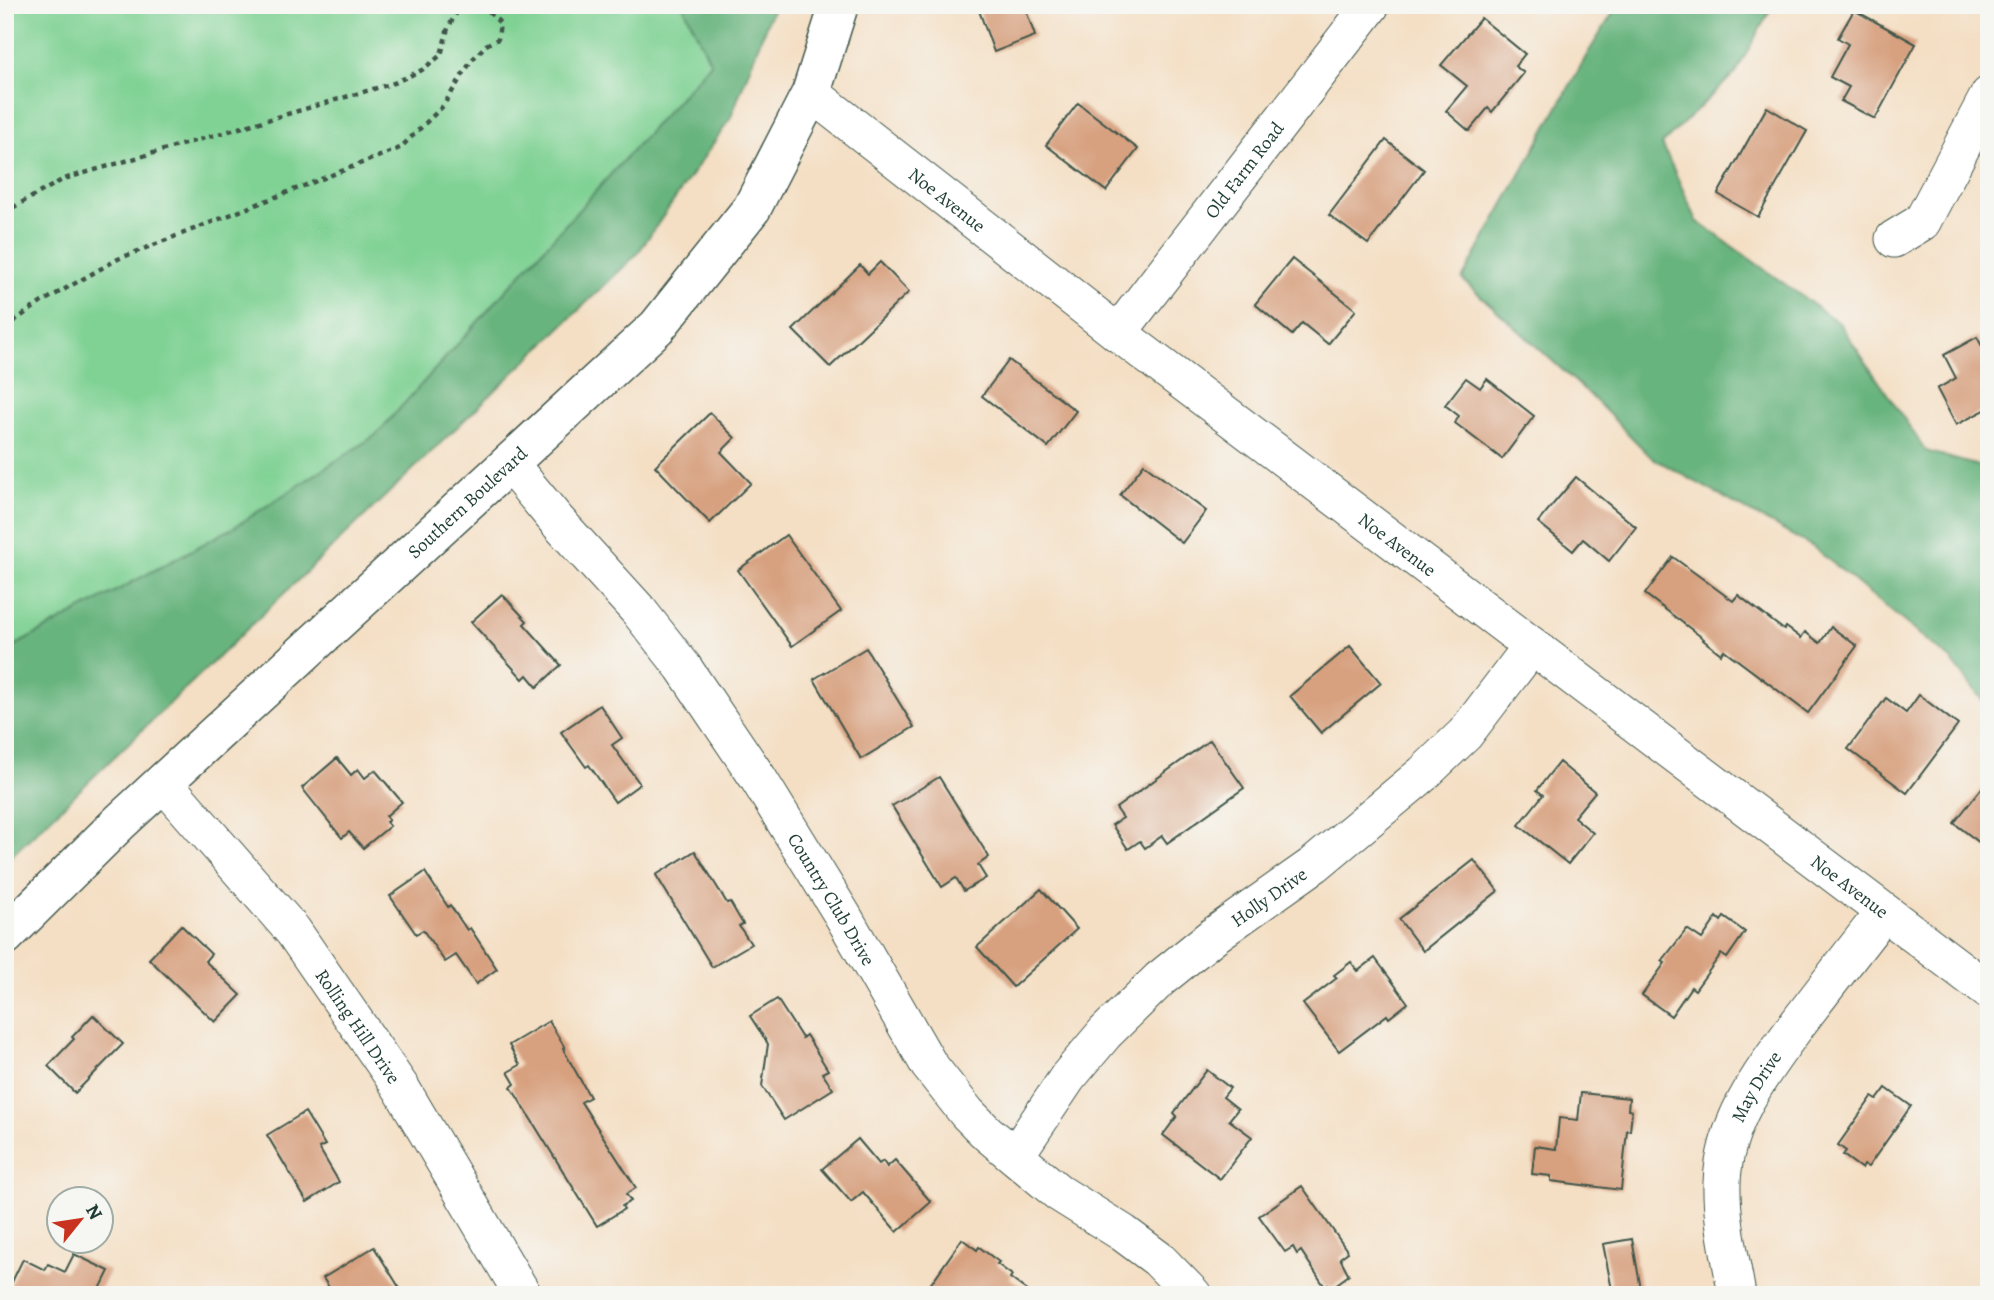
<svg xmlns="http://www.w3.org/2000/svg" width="1994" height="1300" font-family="Alegreya,serif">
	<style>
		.green { fill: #80d294; stroke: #508864; stroke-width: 2 }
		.forest { fill: #68b47e; stroke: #447859; stroke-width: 2 }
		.building { fill: #d7a07f }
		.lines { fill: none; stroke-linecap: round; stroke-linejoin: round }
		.minor-casing { stroke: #3f554a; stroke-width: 39 }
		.major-casing { stroke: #3f554a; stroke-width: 41 }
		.path { stroke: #3f554a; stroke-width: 4.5; stroke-dasharray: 5 5; stroke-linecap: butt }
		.minor { stroke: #fff; stroke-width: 37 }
		.major { stroke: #fff; stroke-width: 38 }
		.labels { text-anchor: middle; stroke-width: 7; stroke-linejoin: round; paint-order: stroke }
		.street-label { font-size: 19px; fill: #1f3d34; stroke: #f6f6f2 }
	</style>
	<rect width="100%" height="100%" fill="#f6f6f2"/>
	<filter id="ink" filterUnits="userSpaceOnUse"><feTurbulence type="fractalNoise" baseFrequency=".0143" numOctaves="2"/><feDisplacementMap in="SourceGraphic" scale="14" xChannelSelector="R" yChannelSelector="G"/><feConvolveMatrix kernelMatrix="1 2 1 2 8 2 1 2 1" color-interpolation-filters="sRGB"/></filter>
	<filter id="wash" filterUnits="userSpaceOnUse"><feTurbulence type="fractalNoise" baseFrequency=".00686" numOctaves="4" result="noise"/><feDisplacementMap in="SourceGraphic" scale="28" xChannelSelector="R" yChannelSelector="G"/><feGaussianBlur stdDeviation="1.57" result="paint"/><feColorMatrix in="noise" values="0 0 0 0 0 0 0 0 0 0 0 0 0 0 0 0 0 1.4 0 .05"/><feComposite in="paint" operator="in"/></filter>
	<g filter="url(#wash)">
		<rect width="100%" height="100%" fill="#f4dfc4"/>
		<path class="green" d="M 5,5 L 683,5 L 711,63 L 376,435 L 233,528 L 5,651 Z"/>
		<g class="forest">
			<path d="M 683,5 L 774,5 L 730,119 L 637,254 L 5,862 L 5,651 L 233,528 L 376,435 L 711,63 Z"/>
			<path d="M 1618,5 L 1773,5 L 1736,72 L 1662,144 L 1697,221 L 1839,323 L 1926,451 L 1989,469 L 1989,709 L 1952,661 L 1813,547 L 1651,457 L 1590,395 L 1462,279 L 1588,53 Z"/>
		</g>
		<g id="blocks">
			<g class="building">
				<path d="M 977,5 L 1024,5 L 1035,36 L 994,52 Z"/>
				<path d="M 1854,10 L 1916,44 L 1875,119 L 1841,101 L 1849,87 L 1830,77 L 1848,44 L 1838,38 Z"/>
				<path d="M 1481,18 L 1525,54 L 1515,66 L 1524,73 L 1492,112 L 1488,108 L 1469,131 L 1446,111 L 1467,86 L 1441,65 Z"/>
				<path d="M 1078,103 L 1138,149 L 1106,191 L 1046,145 Z"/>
				<path d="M 1767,107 L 1807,131 L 1758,217 L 1718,194 Z"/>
				<path d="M 1386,140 L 1424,170 L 1368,244 L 1329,215 Z"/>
				<path d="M 1292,259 L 1356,310 L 1328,344 L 1302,323 L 1292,335 L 1255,304 Z"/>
				<path d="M 880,262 L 909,292 L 830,367 L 793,330 L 860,265 L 868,274 Z"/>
				<path d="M 1977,337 L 1989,359 L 1989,408 L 1956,425 L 1937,389 L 1956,378 L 1944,355 Z"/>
				<path d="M 1009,360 L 1076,411 L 1048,447 L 982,396 Z"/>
				<path d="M 1466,378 L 1480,388 L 1487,379 L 1534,416 L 1502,459 L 1455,423 L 1459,416 L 1445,405 Z"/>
				<path d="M 710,413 L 735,438 L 721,452 L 751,483 L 710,523 L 655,466 Z"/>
				<path d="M 1144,464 L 1206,511 L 1182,543 L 1120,495 Z"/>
				<path d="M 1576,477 L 1636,527 L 1609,561 L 1583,539 L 1573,551 L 1538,522 Z"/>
				<path d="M 786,535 L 841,611 L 792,646 L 738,570 Z"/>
				<path d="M 1673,557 L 1733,601 L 1738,595 L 1784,630 L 1786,627 L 1801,638 L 1805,632 L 1820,643 L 1831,627 L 1857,646 L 1808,713 L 1724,650 L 1721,654 L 1703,640 L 1704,639 L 1645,594 Z"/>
				<path d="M 502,594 L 527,621 L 524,624 L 561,665 L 537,687 L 527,675 L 523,679 L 471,622 Z"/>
				<path d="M 1350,646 L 1381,683 L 1321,733 L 1290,696 Z"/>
				<path d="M 866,648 L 914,727 L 861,759 L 814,679 Z"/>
				<path d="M 1919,695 L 1958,725 L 1907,793 L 1848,749 L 1886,698 L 1906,713 Z"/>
				<path d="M 600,705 L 622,738 L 612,745 L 640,784 L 615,802 L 589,765 L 586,767 L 561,732 Z"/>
				<path d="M 1210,740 L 1244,788 L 1167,843 L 1162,836 L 1145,848 L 1140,841 L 1128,849 L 1112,825 L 1123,818 L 1116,808 Z"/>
				<path d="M 337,758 L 351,775 L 358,769 L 365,778 L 375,770 L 402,802 L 386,816 L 389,820 L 386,822 L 390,826 L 363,848 L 349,832 L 342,838 L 302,788 Z"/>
				<path d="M 1559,762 L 1595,792 L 1574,817 L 1593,833 L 1568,864 L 1519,825 L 1543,795 L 1537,790 Z"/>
				<path d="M 939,777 L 989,857 L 978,865 L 986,878 L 964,891 L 956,878 L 942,887 L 892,806 Z"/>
				<path d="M 1989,779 L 1989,850 L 1954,823 Z"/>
				<path d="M 695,851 L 727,903 L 730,902 L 743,924 L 739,926 L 751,944 L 712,967 L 656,875 Z"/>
				<path d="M 1474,860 L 1498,891 L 1423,951 L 1399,919 Z"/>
				<path d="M 425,872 L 448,907 L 450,905 L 467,930 L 470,928 L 497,969 L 476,984 L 456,955 L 445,962 L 423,930 L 416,934 L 390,896 Z"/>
				<path d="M 1041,889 L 1077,929 L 1013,987 L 977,947 Z"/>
				<path d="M 1717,917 L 1721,921 L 1724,917 L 1745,932 L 1727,958 L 1721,954 L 1695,990 L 1691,987 L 1671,1016 L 1642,995 L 1665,963 L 1662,961 L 1687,929 L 1702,939 Z"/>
				<path d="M 181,925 L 211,954 L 205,961 L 241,995 L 215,1022 L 149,959 Z"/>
				<path d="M 1375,958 L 1408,1003 L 1389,1018 L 1387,1015 L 1339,1051 L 1303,1004 L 1337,978 L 1334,975 L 1351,962 L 1358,971 Z"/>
				<path d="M 777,999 L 802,1038 L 806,1035 L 828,1070 L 822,1073 L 833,1089 L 784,1120 L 762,1086 L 768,1044 L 750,1016 Z"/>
				<path d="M 93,1015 L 123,1044 L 75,1093 L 48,1066 L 74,1039 L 72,1037 Z"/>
				<path d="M 549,1021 L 565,1048 L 563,1049 L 590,1097 L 581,1102 L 636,1188 L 626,1194 L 631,1201 L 622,1206 L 624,1209 L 597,1226 L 511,1087 L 515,1084 L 508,1072 L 520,1065 L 509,1045 Z"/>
				<path d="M 1207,1070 L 1230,1088 L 1223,1097 L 1238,1109 L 1229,1120 L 1252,1137 L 1220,1179 L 1163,1135 L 1177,1116 L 1174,1113 Z"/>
				<path d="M 1886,1088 L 1911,1106 L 1868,1167 L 1864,1165 L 1862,1169 L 1843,1155 L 1846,1151 L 1838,1145 L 1872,1097 L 1877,1100 Z"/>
				<path d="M 1581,1093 L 1629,1098 L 1628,1110 L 1632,1111 L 1630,1131 L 1627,1130 L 1621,1190 L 1551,1181 L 1551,1176 L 1532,1174 L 1535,1146 L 1556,1149 L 1559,1118 L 1578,1120 Z"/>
				<path d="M 305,1112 L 325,1145 L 319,1148 L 339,1182 L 307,1202 L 267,1135 Z"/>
				<path d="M 858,1139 L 879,1164 L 883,1161 L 887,1167 L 895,1160 L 931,1202 L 897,1232 L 863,1192 L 851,1202 L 822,1169 Z"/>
				<path d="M 1302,1186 L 1348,1252 L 1340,1258 L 1349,1275 L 1331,1288 L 1328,1284 L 1325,1287 L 1301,1251 L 1297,1254 L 1293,1247 L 1285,1252 L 1259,1216 Z"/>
				<path d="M 962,1239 L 977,1250 L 979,1247 L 999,1262 L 997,1264 L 1012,1275 L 1010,1278 L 1033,1295 L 923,1295 Z"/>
				<path d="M 1632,1239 L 1642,1295 L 1613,1295 L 1603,1244 Z"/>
				<path d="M 374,1247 L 404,1295 L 334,1295 L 323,1278 Z"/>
				<path d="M 74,1254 L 109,1271 L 100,1289 L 111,1295 L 23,1295 L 9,1288 L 23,1259 L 45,1270 L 48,1264 L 65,1272 Z"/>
			</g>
		</g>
	</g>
	<g filter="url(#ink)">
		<use href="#blocks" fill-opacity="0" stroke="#3f554a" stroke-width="2"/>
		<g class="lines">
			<g class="minor-casing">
				<g id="minor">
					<path id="s1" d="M 811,93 L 1118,333 L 1989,991"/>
					<path d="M 1894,239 L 1922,222 L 1989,95"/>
					<path id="s2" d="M 1118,333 L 1371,5"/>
					<path id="s3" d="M 509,463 L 557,521 L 638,610 L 683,667 L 758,778 L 843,916 L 929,1065 L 967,1113 L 987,1133 L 1059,1193 L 1123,1233 L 1158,1259 L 1193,1295"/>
					<path id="s4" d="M 163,782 L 293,931 L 401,1088 L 523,1295"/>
					<path id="s5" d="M 1015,1156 L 1068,1077 L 1105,1033 L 1160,979 L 1213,936 L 1315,864 L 1423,774 L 1465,734 L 1532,646"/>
					<path id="s6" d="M 1737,1295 C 1731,1258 1721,1221 1722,1183 C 1724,1120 1763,1071 1799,1022 C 1827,985 1856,948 1884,912"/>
				</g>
			</g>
			<g class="major-casing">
				<g id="major">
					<path id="s7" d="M 5,936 L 120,822 L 657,327 L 752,208 L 811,93 L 839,5"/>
				</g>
			</g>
			<g class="path">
				<path d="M 5,214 L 12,208 L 64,179 L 394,83 L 422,70 L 441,55 L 448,28 L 461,5"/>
				<path d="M 5,327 L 42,302 L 118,259 L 400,148 L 443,106 L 472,60 L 486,45 L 498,39 L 500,23 L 483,6 L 472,5"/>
			</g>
			<use href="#minor" class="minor"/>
			<use href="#major" class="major"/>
		</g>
	</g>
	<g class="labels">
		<g class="street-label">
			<text dy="7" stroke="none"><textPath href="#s2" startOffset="206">Old Farm Road</textPath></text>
			<text dy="7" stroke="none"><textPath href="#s1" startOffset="173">Noe Avenue</textPath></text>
			<text dy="7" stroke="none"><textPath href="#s7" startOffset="634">Southern Boulevard</textPath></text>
			<text dy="7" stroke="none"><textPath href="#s1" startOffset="740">Noe Avenue</textPath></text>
			<text dy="7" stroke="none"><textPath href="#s1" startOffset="1307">Noe Avenue</textPath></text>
			<text dy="7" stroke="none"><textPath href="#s5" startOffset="366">Holly Drive</textPath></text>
			<text dy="7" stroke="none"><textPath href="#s3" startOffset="544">Country Club Drive</textPath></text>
			<text dy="7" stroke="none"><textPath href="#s4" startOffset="313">Rolling Hill Drive</textPath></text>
			<text dy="7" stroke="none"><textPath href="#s6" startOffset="217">May Drive</textPath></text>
		</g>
	</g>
	<rect width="1994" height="1300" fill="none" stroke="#f6f6f2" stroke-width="28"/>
	<g transform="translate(80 1220) rotate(60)"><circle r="33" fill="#f6f6f2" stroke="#a0aca6" stroke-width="2"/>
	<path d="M0-5L12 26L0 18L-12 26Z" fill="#c8321e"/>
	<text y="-10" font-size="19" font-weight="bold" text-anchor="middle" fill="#1f3d34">N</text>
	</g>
</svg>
